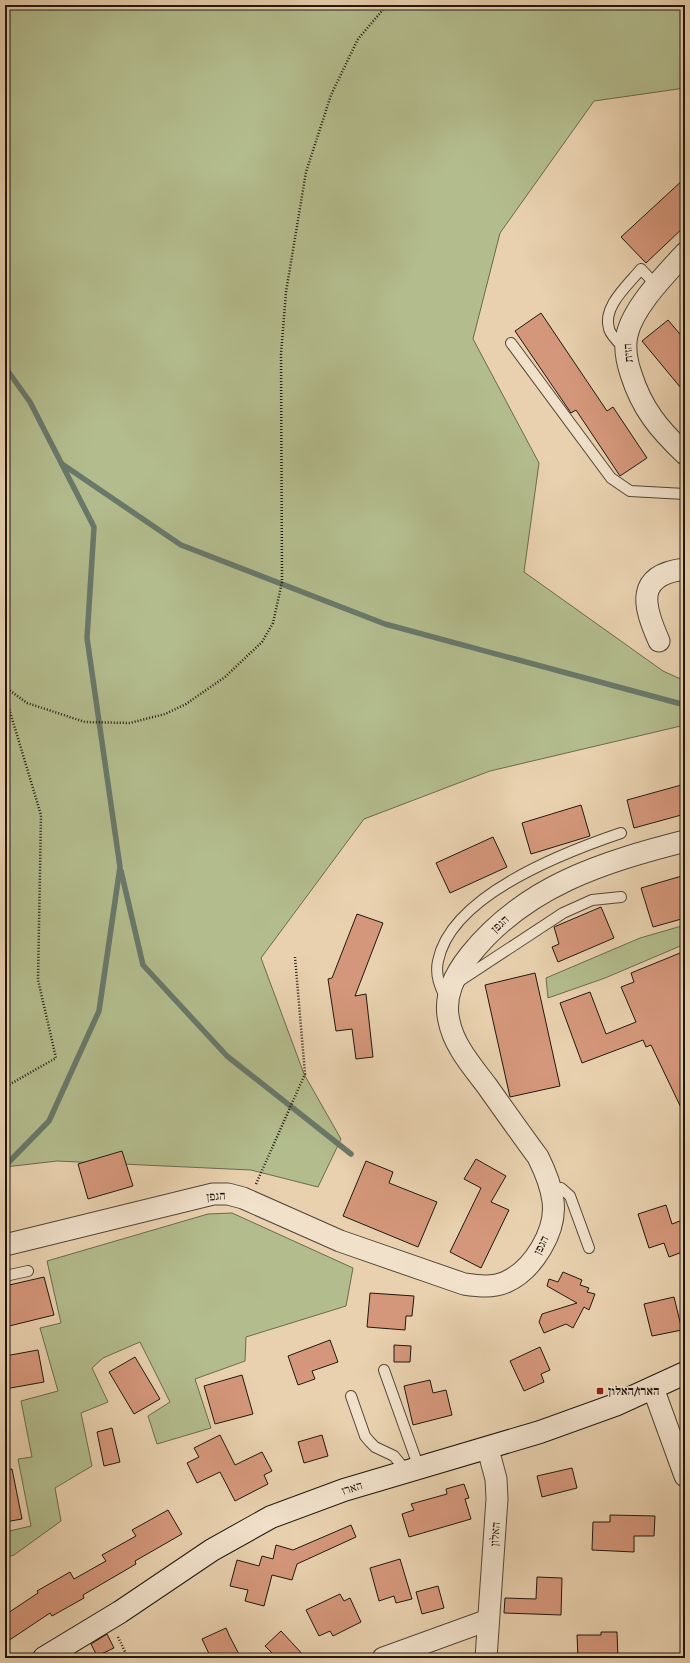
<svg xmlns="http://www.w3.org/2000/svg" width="690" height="1663" font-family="'IM FELL DW Pica','Frank Ruhl Libre',serif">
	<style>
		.green { fill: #b3bc8d; stroke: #6a6a4e }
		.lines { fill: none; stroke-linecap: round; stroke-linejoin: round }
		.stream { stroke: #69786a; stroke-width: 5.5 }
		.building { fill: #d5977b; stroke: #20180f }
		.lane-casing { stroke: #524637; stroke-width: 12 }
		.street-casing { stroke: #524637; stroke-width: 23 }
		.secondary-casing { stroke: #20180f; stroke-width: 24 }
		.path { stroke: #20180f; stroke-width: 2.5; stroke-dasharray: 1 2; stroke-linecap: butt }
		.lane { stroke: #f1e1cb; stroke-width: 10 }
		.street { stroke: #f1e1cb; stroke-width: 21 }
		.secondary { stroke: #f1e1cb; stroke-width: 22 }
		.poi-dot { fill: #8f2418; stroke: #f1e1cb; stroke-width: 1.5 }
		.labels { text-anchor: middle; stroke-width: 3; stroke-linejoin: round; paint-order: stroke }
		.street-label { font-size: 12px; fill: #20180f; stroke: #f1e1cb }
		.poi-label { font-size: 12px; font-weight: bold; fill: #20180f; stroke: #f1e1cb; text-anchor: start }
	</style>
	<rect width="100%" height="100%" fill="#e9d1af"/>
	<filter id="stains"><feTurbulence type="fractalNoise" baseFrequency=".005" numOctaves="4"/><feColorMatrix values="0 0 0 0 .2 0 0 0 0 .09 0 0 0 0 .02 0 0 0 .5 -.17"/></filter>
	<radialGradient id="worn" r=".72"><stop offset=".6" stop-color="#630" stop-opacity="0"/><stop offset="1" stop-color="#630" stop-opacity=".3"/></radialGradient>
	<g class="green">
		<path d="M 5,5 L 685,5 L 685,88 L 594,101 L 500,233 L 473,339 L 539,463 L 524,572 L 663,671 L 685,681 L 685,725 L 490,771 L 364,819 L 261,958 L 304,1074 L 341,1139 L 318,1187 L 251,1170 L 57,1161 L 5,1167 Z"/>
		<path d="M 685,925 L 685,944 L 605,978 L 548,998 L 546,978 L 640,938 Z"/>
		<path d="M 232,1213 L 353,1268 L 346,1306 L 246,1337 L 245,1361 L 195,1379 L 211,1428 L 157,1444 L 148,1416 L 170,1402 L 140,1342 L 103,1358 L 92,1368 L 108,1402 L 81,1413 L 92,1466 L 55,1488 L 61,1521 L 14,1555 L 5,1558 L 5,1532 L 31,1526 L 18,1459 L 32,1457 L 21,1401 L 58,1391 L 40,1328 L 61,1323 L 47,1261 L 208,1214 Z"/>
	</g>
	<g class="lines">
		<g class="stream">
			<path d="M 5,367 L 30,402 L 94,527 L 87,638 L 120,867 L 99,1011 L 49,1121 L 5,1166"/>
			<path d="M 62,464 L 181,545 L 385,624 L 685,705"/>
			<path d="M 121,871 L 143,965 L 227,1056 L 351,1154"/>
		</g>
	</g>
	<g class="building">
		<path d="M 685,178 L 685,226 L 646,263 L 621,237 Z"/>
		<path d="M 541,313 L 607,411 L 613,407 L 647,458 L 620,476 L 576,410 L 571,413 L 515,331 Z"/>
		<path d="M 668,320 L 685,340 L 685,393 L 642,341 Z"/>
		<path d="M 685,784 L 685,814 L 634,828 L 627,800 Z"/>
		<path d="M 581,805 L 590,836 L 531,854 L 522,823 Z"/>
		<path d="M 493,837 L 507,867 L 450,893 L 436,863 Z"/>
		<path d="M 685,875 L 685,918 L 653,927 L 641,888 Z"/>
		<path d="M 601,907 L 614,938 L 558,962 L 552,947 L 559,944 L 554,927 Z"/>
		<path d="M 357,914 L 383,923 L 355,996 L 366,994 L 373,1057 L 356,1059 L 352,1029 L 336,1031 L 328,979 L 332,978 Z"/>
		<path d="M 685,951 L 685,1116 L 651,1045 L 646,1047 L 643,1040 L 582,1063 L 560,1003 L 590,992 L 606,1034 L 636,1022 L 621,987 L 634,982 L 631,973 Z"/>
		<path d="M 535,973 L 560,1086 L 510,1097 L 485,985 Z"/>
		<path d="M 122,1151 L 133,1186 L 88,1199 L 78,1164 Z"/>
		<path d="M 476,1159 L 506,1176 L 491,1202 L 509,1210 L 481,1268 L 450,1252 L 481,1188 L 464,1179 Z"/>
		<path d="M 366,1161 L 393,1172 L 389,1183 L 437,1202 L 418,1247 L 343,1216 Z"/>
		<path d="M 666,1205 L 672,1224 L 685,1219 L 685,1251 L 669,1257 L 664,1243 L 649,1248 L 638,1214 Z"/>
		<path d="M 563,1272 L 582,1280 L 580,1285 L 589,1288 L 587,1292 L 595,1294 L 589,1310 L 584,1307 L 573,1328 L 566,1324 L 544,1333 L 539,1322 L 542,1314 L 577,1303 L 547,1286 L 549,1279 L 558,1282 Z"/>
		<path d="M 44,1277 L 54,1315 L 5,1327 L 5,1286 Z"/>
		<path d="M 370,1293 L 414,1296 L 412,1316 L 406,1316 L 405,1330 L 367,1327 Z"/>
		<path d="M 674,1297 L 682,1330 L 652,1336 L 644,1304 Z"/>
		<path d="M 330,1340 L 338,1362 L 312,1371 L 315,1379 L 298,1385 L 288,1356 Z"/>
		<path d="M 394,1345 L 411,1346 L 410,1362 L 394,1362 Z"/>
		<path d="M 540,1347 L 550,1370 L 541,1374 L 544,1382 L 524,1391 L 510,1361 Z"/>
		<path d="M 38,1350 L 44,1382 L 5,1389 L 5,1356 Z"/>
		<path d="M 135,1357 L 160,1399 L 134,1414 L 109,1372 Z"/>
		<path d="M 242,1375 L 253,1414 L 215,1424 L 204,1386 Z"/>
		<path d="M 430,1380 L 433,1393 L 446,1390 L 452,1415 L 413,1425 L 404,1386 Z"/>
		<path d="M 112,1428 L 120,1462 L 104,1466 L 97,1432 Z"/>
		<path d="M 220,1435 L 235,1465 L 262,1452 L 272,1471 L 264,1475 L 268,1484 L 235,1501 L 220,1472 L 197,1483 L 187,1463 L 199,1457 L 194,1448 Z"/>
		<path d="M 322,1435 L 328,1456 L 304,1463 L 298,1442 Z"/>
		<path d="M 572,1468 L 577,1488 L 542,1497 L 537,1476 Z"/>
		<path d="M 12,1469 L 22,1519 L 5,1522 L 5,1470 Z"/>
		<path d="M 464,1484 L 469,1498 L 465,1499 L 471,1519 L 409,1537 L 402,1514 L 414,1510 L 411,1504 L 447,1494 L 446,1489 Z"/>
		<path d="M 168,1510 L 182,1534 L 135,1561 L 136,1564 L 83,1595 L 84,1598 L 52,1616 L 50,1613 L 5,1643 L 5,1615 L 38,1593 L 37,1591 L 70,1572 L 74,1579 L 106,1561 L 102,1555 L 136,1536 L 132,1530 Z"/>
		<path d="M 610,1515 L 655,1516 L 654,1536 L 634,1536 L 634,1552 L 592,1550 L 593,1522 L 610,1522 Z"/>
		<path d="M 351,1525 L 356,1537 L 297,1564 L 292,1580 L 272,1575 L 264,1606 L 245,1601 L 248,1590 L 230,1586 L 237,1560 L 259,1566 L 262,1556 L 273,1559 L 276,1545 L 293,1550 Z"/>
		<path d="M 400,1559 L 412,1599 L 396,1603 L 394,1596 L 379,1601 L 370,1568 Z"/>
		<path d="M 537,1577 L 562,1578 L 561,1615 L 504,1613 L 505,1598 L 536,1599 Z"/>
		<path d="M 438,1586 L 444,1608 L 422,1614 L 416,1592 Z"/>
		<path d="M 340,1594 L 344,1601 L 350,1598 L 361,1622 L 333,1636 L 330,1631 L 319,1636 L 306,1610 Z"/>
		<path d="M 226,1628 L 230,1637 L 241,1658 L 211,1658 L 202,1639 Z"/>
		<path d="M 281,1631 L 306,1658 L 277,1658 L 265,1646 Z"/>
		<path d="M 601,1632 L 617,1632 L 618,1658 L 578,1658 L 577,1635 L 601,1635 Z"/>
		<path d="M 107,1634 L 114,1648 L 97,1656 L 91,1644 Z"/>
	</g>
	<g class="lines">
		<g class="lane-casing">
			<g id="lane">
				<path d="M 511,343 L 611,478 L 630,491 L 685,494"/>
				<path d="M 625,349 C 619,343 611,336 609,329 C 602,307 628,285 641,269 L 656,285"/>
				<path d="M 458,982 L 563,913 L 592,900 L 621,897"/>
				<path d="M 446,999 C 440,987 435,975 438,961 C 451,895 565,852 621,833"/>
				<path d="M 551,1190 L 561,1188 L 570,1196 L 589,1248"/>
				<path d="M 5,1276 L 28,1271"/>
				<path d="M 384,1370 L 419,1468"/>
				<path d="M 351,1396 L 365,1436 L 370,1442 L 375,1447 L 394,1456 L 407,1472"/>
			</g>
		</g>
		<g class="street-casing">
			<g id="street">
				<path d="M 685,253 C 666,274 633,307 627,335 C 624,348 627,362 631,374 C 642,409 659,429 685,454"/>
				<path d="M 659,641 C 643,605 635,575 685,569"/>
				<path d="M 5,1245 L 213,1194 L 228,1194 L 243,1198 L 340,1241 L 464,1284 C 478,1286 493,1288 506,1282 C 533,1270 557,1231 553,1201 C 551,1185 545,1171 538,1157 C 521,1134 504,1110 487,1086 C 472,1066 454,1046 449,1021 C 443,996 455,974 470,955 C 525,886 603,862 685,841"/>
				<path d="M 653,1388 L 685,1476"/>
				<path d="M 383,1658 L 488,1620"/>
				<path d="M 486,1658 L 497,1499 L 496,1479 L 488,1449"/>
			</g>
		</g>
		<g class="secondary-casing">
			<path id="secondary" d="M 44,1658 L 120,1612 L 212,1550 L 271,1517 L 344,1490 L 540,1432 L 615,1405 L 685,1373"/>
		</g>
		<g class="path">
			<path d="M 5,687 L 27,703 L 85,722 L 130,723 L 165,714 L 186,704 L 225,677 L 262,642 L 273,623 L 282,582 L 281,354 L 286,292 L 306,172 L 331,95 L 358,39 L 387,5"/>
			<path d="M 5,695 L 41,815 L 38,980 L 56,1058 L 5,1087"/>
			<path d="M 256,1184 L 305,1074 L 295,957"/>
			<path d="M 118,1637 L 128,1658"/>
		</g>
		<use href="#lane" class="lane"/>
		<use href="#street" class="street"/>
		<use href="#secondary" class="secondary"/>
	</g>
	<rect class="poi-dot" x="596" y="1387" width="8" height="8" rx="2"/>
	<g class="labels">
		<g class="street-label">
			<text transform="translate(628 353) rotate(-95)" y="4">הזית</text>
			<text transform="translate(500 924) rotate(-42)" y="4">הגפן</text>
			<text transform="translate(216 1196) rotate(-4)" y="4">הגפן</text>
			<text transform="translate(541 1245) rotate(-63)" y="4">הגפן</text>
			<text transform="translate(352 1488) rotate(-17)" y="4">הארז</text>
			<text transform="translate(495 1534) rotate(-86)" y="4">האלון</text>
		</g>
		<g class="poi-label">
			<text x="608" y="1395">הארז/האלון</text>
		</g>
	</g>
	<rect width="690" height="1663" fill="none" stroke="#e9d1af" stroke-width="20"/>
	<rect x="6" y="6" width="678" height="1651" fill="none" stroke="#20180f" stroke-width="2"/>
	<rect x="10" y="10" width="670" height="1643" fill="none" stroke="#20180f"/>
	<rect width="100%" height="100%" filter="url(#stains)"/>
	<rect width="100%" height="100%" fill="url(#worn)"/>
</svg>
